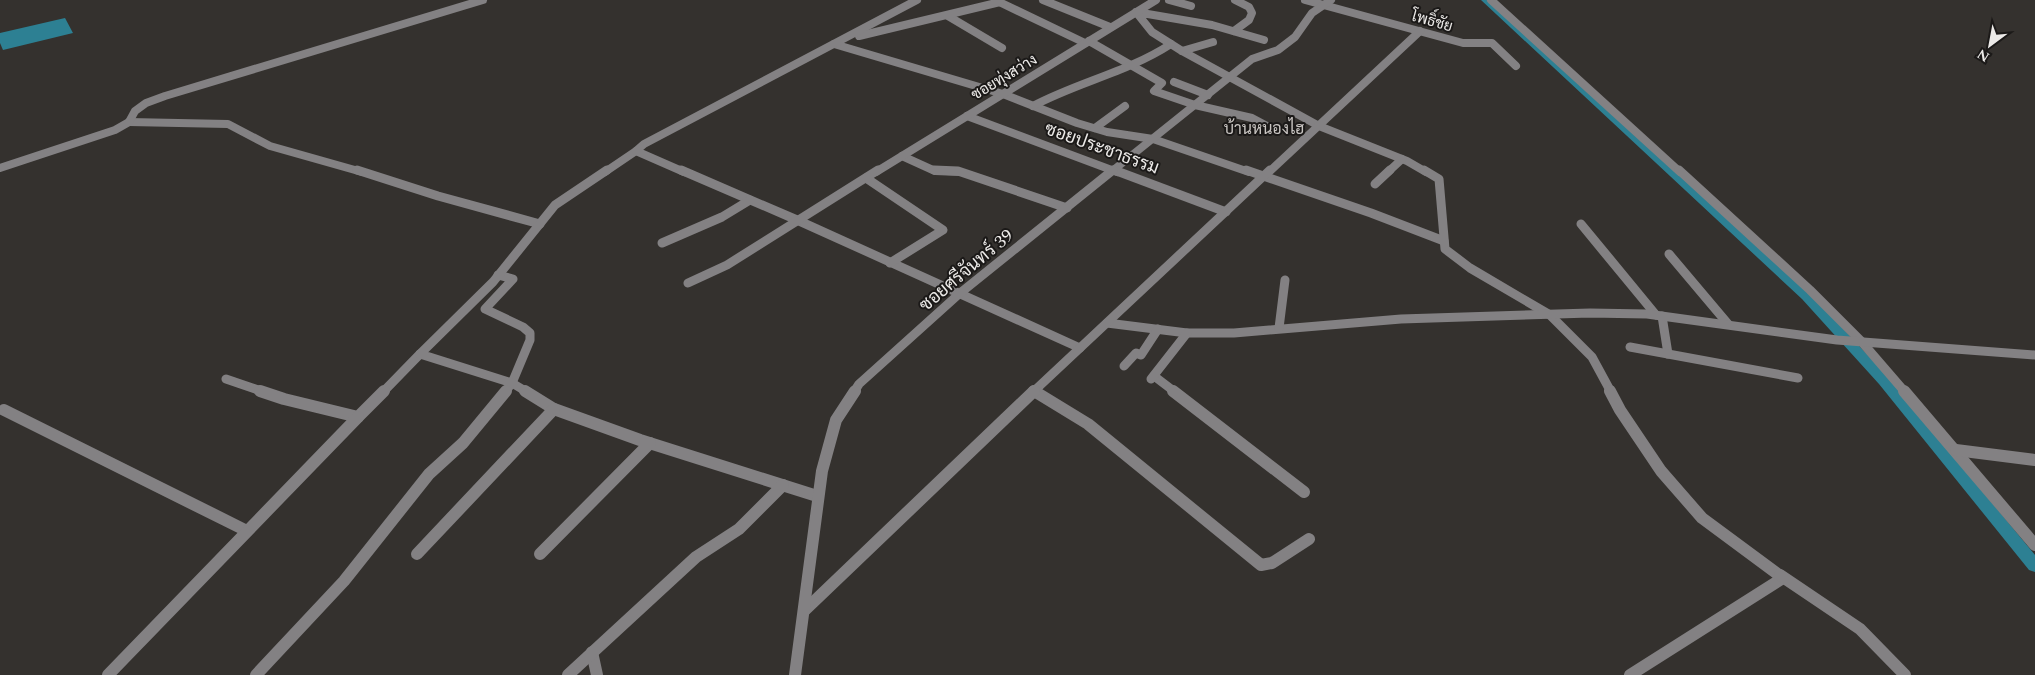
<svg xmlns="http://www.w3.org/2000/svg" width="2035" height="675" font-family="Spectral,Sarabun,serif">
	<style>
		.water { fill: #2d8093 }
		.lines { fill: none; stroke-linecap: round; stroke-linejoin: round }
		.canal { fill: #2d8093; fill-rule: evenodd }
		.street-far2 { stroke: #838183; stroke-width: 8 }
		.street-far1 { stroke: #838183; stroke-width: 9 }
		.street { stroke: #838183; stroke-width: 12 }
		.labels { text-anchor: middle; stroke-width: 4; stroke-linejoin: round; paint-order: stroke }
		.far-street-label { font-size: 15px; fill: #eceae8; stroke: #1b1918 }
		.far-quarter-label { font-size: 16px; fill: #c9c5c2; stroke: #1b1918 }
		.street-label { font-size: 18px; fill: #eceae8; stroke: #1b1918 }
	</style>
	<rect width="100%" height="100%" fill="#34312e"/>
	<path class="water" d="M 65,18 L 73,33 L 3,50 L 0,43 L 0,33 Z"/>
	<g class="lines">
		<path class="canal" d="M 1481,0 L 1490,0 L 1810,293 L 1889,378 L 2035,555 L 2035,572 L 2029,570 L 1879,384 L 1802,299 Z"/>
		<g class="street-far2">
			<path d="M 995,0 L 1085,43"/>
			<path d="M 1043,0 L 1110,27"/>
			<path d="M 1169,0 L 1191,6"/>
			<path d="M 1305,0 L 1463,43 L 1492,43 L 1516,66"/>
			<path d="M 1491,0 L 1680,172"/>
			<path d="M 948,16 L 1002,48"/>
			<path d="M 1234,31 L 1249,20 L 1252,13 L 1249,7 L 1235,0"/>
			<path d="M 859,36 L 1000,2"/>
			<path d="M 1264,40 L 1212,25 L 1136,12 L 1152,32 L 1182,51 L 1319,126 L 1407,161 L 1426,172"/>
			<path d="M 1089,41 L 1162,83 L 1154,91 L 1195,105 L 1252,118 L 1267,126"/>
			<path d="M 834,44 L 1003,94 L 1077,123 L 1107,132 L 1153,139 L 1249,172"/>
			<path d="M 1182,51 L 1213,42"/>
			<path d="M 1174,82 L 1208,95"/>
			<path d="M 1033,106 C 1078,82 1128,72 1171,44"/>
			<path d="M 967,116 L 1117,172"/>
			<path d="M 129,122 L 228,124 L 270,146 L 362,172"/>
			<path d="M 1095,128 L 1125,106"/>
			<path d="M 902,156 L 935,171 L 960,172"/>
			<path d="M 0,168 L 115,130 L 129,122 L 135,111 L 146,103 L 165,96 L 483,0"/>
			<path d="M 605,172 L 636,151"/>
			<path d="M 684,172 L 636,151 L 644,144 L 917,0"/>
			<path d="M 876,172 L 1156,0"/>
			<path d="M 1111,172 L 1252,59 L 1278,50 L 1295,37 L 1312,13 L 1331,0"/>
			<path d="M 1269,172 L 1420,31"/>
			<path d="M 1388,172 L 1402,159"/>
		</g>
		<g class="street-far1">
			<path d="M 357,170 L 438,196 L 540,224"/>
			<path d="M 681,170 L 797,220 L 1080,348"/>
			<path d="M 934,170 L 958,171 L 1067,208"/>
			<path d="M 1114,170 L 1226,212"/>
			<path d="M 1246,170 L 1371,213 L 1444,241"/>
			<path d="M 1424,170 L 1439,179 L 1445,249 L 1470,268 L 1550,315 L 1592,357 L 1611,392"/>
			<path d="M 1679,170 L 1810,290 L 1861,341 L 1905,392"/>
			<path d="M 866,178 L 943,230 L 890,263"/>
			<path d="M 1375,184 L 1390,170"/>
			<path d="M 1581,224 L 1656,315"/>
			<path d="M 662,243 L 722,217 L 750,200"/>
			<path d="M 1669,254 L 1728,324"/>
			<path d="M 498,275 L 513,279 L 485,309 L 523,327 L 530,333 L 530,340 L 512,383 L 505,392"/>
			<path d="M 688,283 L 727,265 L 878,170"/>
			<path d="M 1662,316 L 1668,354"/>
			<path d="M 1107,323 L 1187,333 L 1234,333 L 1401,319 L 1590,313 L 1647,314 L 1837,340 L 2035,355"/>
			<path d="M 1279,328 L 1285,280"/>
			<path d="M 1630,347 L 1798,378"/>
			<path d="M 1124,366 L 1136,353 L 1141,355 L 1158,329"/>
			<path d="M 1154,376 L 1175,392"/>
			<path d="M 226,379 L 264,392"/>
			<path d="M 1151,379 L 1187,333"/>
			<path d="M 1034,391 L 1036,392"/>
			<path d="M 383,392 L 420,354"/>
			<path d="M 527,392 L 512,383 L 420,354 L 493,282 L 555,205 L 607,170"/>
			<path d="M 854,392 L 859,384 L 959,294 L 1113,170"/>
			<path d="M 1033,392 L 1270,170"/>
		</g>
		<g class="street">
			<path d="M 260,391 L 284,399 L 358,417 L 384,391"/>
			<path d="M 525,391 L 554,409 L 640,440 L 817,496"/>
			<path d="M 1034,391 L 1088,424 L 1261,565 L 1272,563 L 1309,539"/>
			<path d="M 1173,391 L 1304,492"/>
			<path d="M 1610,391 L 1620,410 L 1661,471 L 1702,518 L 1783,578 L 1630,675"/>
			<path d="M 1904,391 L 2035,545"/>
			<path d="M 4,410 L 247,531"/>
			<path d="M 1956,450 L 2035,460"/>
			<path d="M 417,554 L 554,409"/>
			<path d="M 540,554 L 650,443"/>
			<path d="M 1780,575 L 1860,629 L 1905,675"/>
			<path d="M 804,611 L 1034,391"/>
			<path d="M 592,652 L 597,675"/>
			<path d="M 108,675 L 358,417"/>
			<path d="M 256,675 L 344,581 L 429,474 L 463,443 L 506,391"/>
			<path d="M 568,675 L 696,557 L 739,529 L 783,485"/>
			<path d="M 795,675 L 822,471 L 836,420 L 855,391"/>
		</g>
	</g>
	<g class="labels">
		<g class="far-street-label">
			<text transform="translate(1432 21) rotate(16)" y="5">โพธิ์ชัย</text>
			<text transform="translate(1004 77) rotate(-31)" y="5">ซอยทุ่งสว่าง</text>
		</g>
		<g class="far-quarter-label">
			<text x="1264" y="134">บ้านหนองไฮ</text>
		</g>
		<g class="street-label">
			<text transform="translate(1102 148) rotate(20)" y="6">ซอยประชาธรรม</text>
			<text transform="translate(966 270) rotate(-40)" y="6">ซอยศรีจันทร์ 39</text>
		</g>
	</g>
	<g transform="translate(1990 45) rotate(212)" stroke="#1b1918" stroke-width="4" paint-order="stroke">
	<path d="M0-4L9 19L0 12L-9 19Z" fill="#eceae8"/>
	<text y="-8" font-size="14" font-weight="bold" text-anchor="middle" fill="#eceae8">N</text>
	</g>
</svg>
